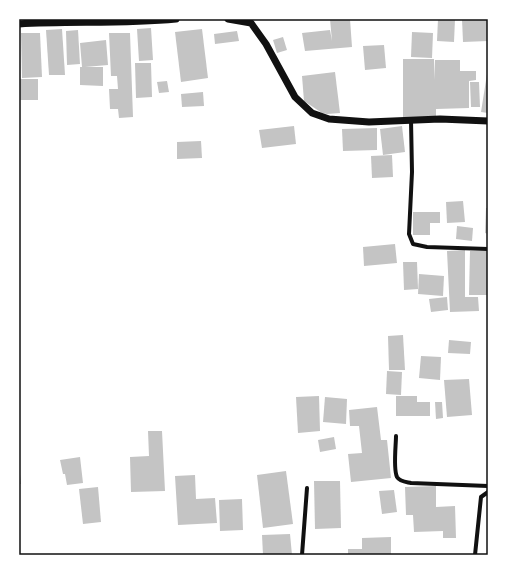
<svg xmlns="http://www.w3.org/2000/svg" width="507" height="574" font-family="'Open Sans',sans-serif">
	<style>
		.building { fill: #c4c4c4 }
		.lines { fill: none; stroke-linecap: round; stroke-linejoin: round }
		.minor { stroke: #111; stroke-width: 4 }
		.tertiary { stroke: #111; stroke-width: 7 }
		.neatline { fill: none; stroke: #111; stroke-width: 1.5 }
	</style>
	<rect width="100%" height="100%" fill="#fff"/>
	<g class="building">
		<path d="M 330,19 L 350,19 L 352,47 L 305,51 L 302,33 L 330,30 L 332,41 Z"/>
		<path d="M 438,19 L 455,19 L 454,42 L 437,41 Z"/>
		<path d="M 462,19 L 487,19 L 488,41 L 463,42 Z"/>
		<path d="M 151,28 L 153,60 L 139,61 L 137,29 Z"/>
		<path d="M 62,29 L 65,75 L 49,75 L 46,30 Z"/>
		<path d="M 202,29 L 208,78 L 181,82 L 175,32 Z"/>
		<path d="M 78,30 L 80,64 L 67,65 L 66,31 Z"/>
		<path d="M 237,31 L 239,41 L 215,44 L 214,34 Z"/>
		<path d="M 412,32 L 433,33 L 432,58 L 411,57 Z"/>
		<path d="M 21,33 L 40,33 L 42,77 L 22,78 Z"/>
		<path d="M 109,33 L 130,33 L 133,117 L 119,118 L 118,109 L 110,109 L 109,89 L 118,89 L 117,76 L 111,76 Z"/>
		<path d="M 283,37 L 287,50 L 277,53 L 273,40 Z"/>
		<path d="M 106,40 L 108,65 L 85,67 L 103,67 L 103,86 L 80,85 L 80,67 L 82,67 L 80,43 Z"/>
		<path d="M 384,45 L 386,68 L 365,70 L 363,46 Z"/>
		<path d="M 403,59 L 434,59 L 434,80 L 435,60 L 460,60 L 460,71 L 476,71 L 476,80 L 469,81 L 469,108 L 436,109 L 436,120 L 403,120 Z"/>
		<path d="M 135,63 L 151,63 L 152,97 L 136,98 Z"/>
		<path d="M 335,72 L 340,113 L 327,114 L 322,113 L 304,101 L 302,76 Z"/>
		<path d="M 487,74 L 488,74 L 488,113 L 481,112 Z"/>
		<rect x="19" y="79" width="19" height="21"/>
		<path d="M 167,81 L 169,92 L 159,93 L 157,82 Z"/>
		<path d="M 470,82 L 479,82 L 480,107 L 471,107 Z"/>
		<path d="M 203,92 L 204,106 L 182,107 L 181,94 Z"/>
		<path d="M 294,126 L 296,144 L 262,148 L 259,130 Z"/>
		<path d="M 402,126 L 405,152 L 383,155 L 380,129 Z"/>
		<path d="M 377,128 L 377,150 L 343,151 L 342,129 Z"/>
		<path d="M 201,141 L 202,158 L 177,159 L 177,142 Z"/>
		<path d="M 392,155 L 393,177 L 372,178 L 371,156 Z"/>
		<path d="M 463,201 L 465,222 L 447,223 L 446,202 Z"/>
		<path d="M 486,208 L 488,208 L 488,234 L 485,233 Z"/>
		<path d="M 413,212 L 440,212 L 440,223 L 430,223 L 430,235 L 413,235 Z"/>
		<path d="M 457,226 L 473,228 L 472,241 L 456,239 Z"/>
		<path d="M 395,244 L 397,263 L 364,266 L 363,247 Z"/>
		<path d="M 465,250 L 465,297 L 478,297 L 479,311 L 450,312 L 447,251 Z"/>
		<path d="M 470,251 L 488,251 L 488,295 L 469,295 Z"/>
		<path d="M 403,262 L 417,262 L 418,289 L 404,290 Z"/>
		<path d="M 419,274 L 444,276 L 443,296 L 418,294 Z"/>
		<path d="M 447,297 L 448,310 L 431,312 L 429,299 Z"/>
		<path d="M 403,335 L 405,370 L 389,370 L 388,336 Z"/>
		<path d="M 449,340 L 471,342 L 470,354 L 448,353 Z"/>
		<path d="M 421,356 L 441,357 L 440,380 L 419,378 Z"/>
		<path d="M 387,371 L 402,372 L 401,395 L 386,394 Z"/>
		<path d="M 469,379 L 472,415 L 447,417 L 444,380 Z"/>
		<path d="M 319,396 L 320,431 L 298,433 L 296,397 Z"/>
		<path d="M 396,396 L 417,396 L 417,402 L 430,402 L 430,416 L 396,416 Z"/>
		<path d="M 325,397 L 347,399 L 346,424 L 323,422 Z"/>
		<path d="M 435,402 L 442,402 L 443,418 L 436,419 Z"/>
		<path d="M 377,407 L 381,440 L 387,440 L 391,478 L 351,482 L 348,454 L 362,453 L 359,426 L 350,426 L 349,410 Z"/>
		<path d="M 148,431 L 162,431 L 165,491 L 131,492 L 130,457 L 149,456 Z"/>
		<path d="M 334,437 L 336,449 L 320,452 L 318,440 Z"/>
		<path d="M 80,457 L 83,483 L 67,485 L 65,474 L 63,474 L 60,460 Z"/>
		<path d="M 286,471 L 293,524 L 263,528 L 257,475 Z"/>
		<path d="M 19,474 L 20,474 L 21,484 L 19,484 Z"/>
		<path d="M 195,475 L 196,499 L 215,498 L 217,523 L 178,525 L 175,476 Z"/>
		<path d="M 314,481 L 340,481 L 341,528 L 315,529 Z"/>
		<path d="M 436,486 L 436,507 L 455,506 L 456,538 L 443,538 L 443,531 L 414,532 L 413,515 L 406,515 L 405,487 Z"/>
		<path d="M 98,487 L 101,522 L 83,524 L 79,489 Z"/>
		<path d="M 394,490 L 397,512 L 382,514 L 379,491 Z"/>
		<path d="M 242,499 L 243,530 L 220,531 L 219,500 Z"/>
		<path d="M 290,534 L 292,555 L 263,555 L 262,535 Z"/>
		<path d="M 391,537 L 391,555 L 348,555 L 348,549 L 362,549 L 362,538 Z"/>
	</g>
	<g class="lines">
		<g class="minor">
			<path d="M 411,120 L 412,172 L 409,234 L 413,244 L 427,247 L 488,249"/>
			<path d="M 396,436 C 396,445 393,469 397,477 C 400,482 407,482 411,483 L 488,486"/>
			<path d="M 302,555 L 307,488"/>
			<path d="M 475,555 L 481,497 L 488,492"/>
		</g>
		<g class="tertiary">
			<path d="M 228,19 L 251,23 L 266,44 L 295,97 L 312,113 L 329,119 L 369,122 L 440,119 L 488,121"/>
			<path d="M 19,24 C 71,21 124,24 176,19"/>
		</g>
	</g>
	<rect width="507" height="574" fill="none" stroke="#ffffff" stroke-width="40"/>
	<rect x="20" y="20" width="467" height="534" class="neatline"/>
</svg>
